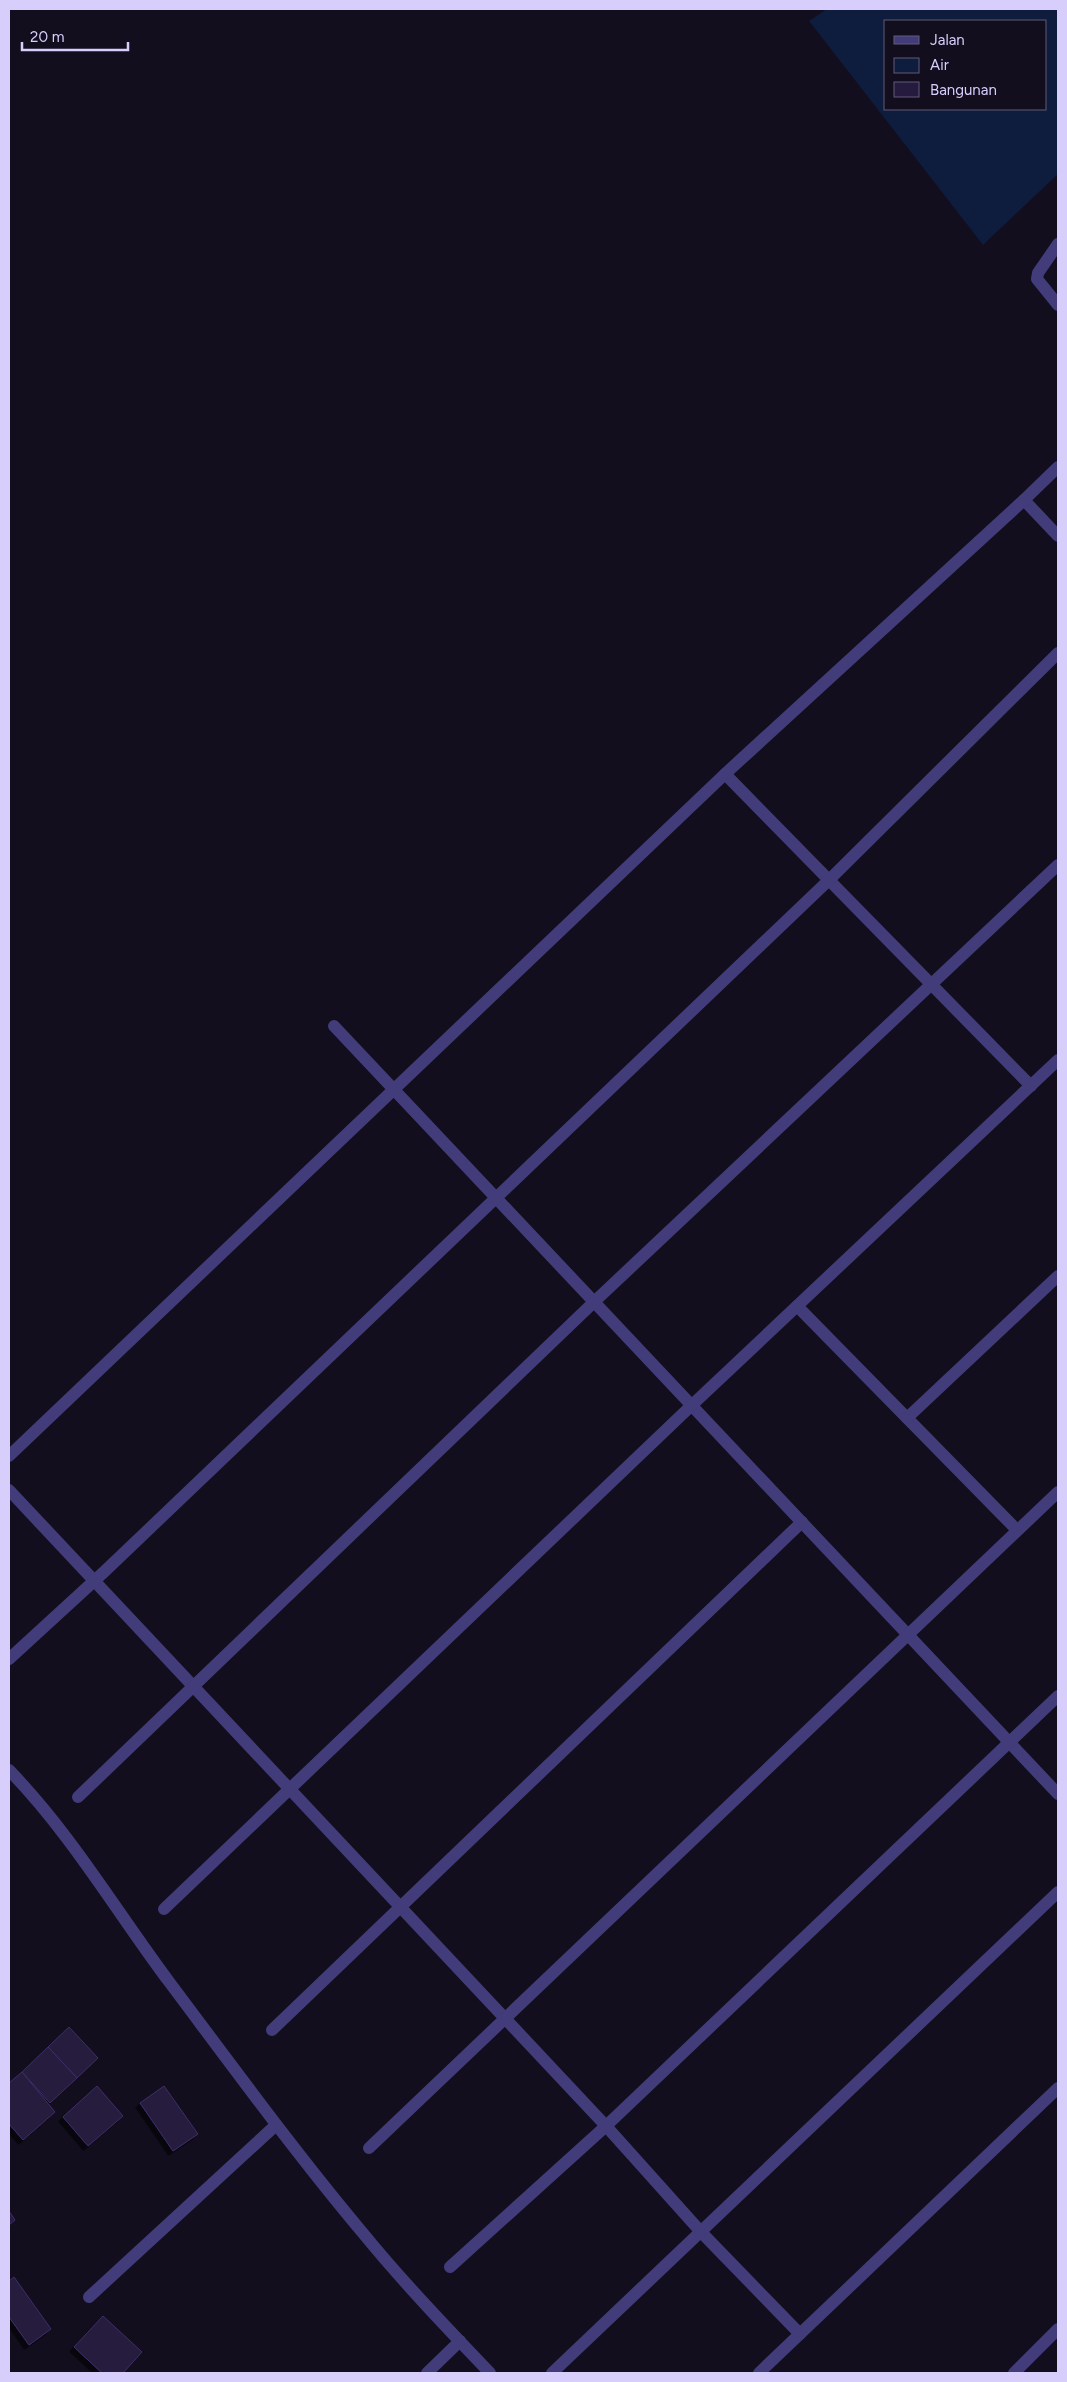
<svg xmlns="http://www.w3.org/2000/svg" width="1067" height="2382" font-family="Figtree,sans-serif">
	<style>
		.water { fill: #0e1c3d; fill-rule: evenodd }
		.building { fill: #251b3e; stroke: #3f2e69; filter: url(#shadow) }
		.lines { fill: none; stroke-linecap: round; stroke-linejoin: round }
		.street { stroke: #433c7a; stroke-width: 12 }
	</style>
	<defs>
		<filter id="shadow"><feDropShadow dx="-4.5" dy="4.5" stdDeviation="0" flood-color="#0009"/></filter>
	</defs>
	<rect width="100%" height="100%" fill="#120e1e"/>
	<path class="water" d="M 827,9 L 1058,9 L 1058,174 L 983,245 L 809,21 ZM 886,21 L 1046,21 L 1046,109 L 886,109 Z"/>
	<g class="building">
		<path d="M 69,2027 L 98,2058 L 77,2078 L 48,2047 Z"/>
		<path d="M 48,2047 L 77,2078 L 50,2103 L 22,2072 Z"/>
		<path d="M 22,2072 L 55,2112 L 23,2140 L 9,2124 L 9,2083 Z"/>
		<path d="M 97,2086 L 123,2116 L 88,2146 L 63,2117 Z"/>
		<path d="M 164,2086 L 198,2134 L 173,2151 L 140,2103 Z"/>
		<path d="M 9,2211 L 15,2220 L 9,2225 Z"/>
		<path d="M 14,2277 L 51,2329 L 29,2345 L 9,2317 L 9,2281 Z"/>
		<path d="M 103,2316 L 142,2352 L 123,2373 L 102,2373 L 74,2347 Z"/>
	</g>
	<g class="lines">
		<g class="street">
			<path d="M 1058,244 L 1038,273 L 1037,279 L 1058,305"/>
			<path d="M 1058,467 L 1024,500 L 1058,536"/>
			<path d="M 725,774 L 1031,1086"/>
			<path d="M 334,1026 L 1058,1794"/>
			<path d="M 797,1306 L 1017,1530"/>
			<path d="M 907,1418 L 1058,1276"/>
			<path d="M 9,1456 L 725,774 L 1024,500"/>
			<path d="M 9,1490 L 606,2126 L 701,2232 L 800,2334"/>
			<path d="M 9,1659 L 105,1571 L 829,880 L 1058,653"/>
			<path d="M 9,1770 C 72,1835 116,1911 170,1983 C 233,2067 295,2152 362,2232 C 402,2281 446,2327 490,2373"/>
			<path d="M 78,1797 L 594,1302 L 1058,865"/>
			<path d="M 164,1909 L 692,1405 L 1058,1060"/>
			<path d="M 272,2030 L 802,1522"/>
			<path d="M 369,2148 L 1058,1492"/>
			<path d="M 450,2267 L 606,2126 L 1058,1696"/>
			<path d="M 89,2297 L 276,2125"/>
			<path d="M 427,2373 L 460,2341"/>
			<path d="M 552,2373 L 1058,1892"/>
			<path d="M 759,2373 L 1058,2088"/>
			<path d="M 1014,2373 L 1058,2329"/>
		</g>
	</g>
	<rect width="1067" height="2382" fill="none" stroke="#d7cefc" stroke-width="20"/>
	<rect x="884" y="20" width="162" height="90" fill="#120e1e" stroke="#615b77"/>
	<rect x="894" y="36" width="25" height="8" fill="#433c7a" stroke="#615b77"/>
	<text x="930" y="45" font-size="15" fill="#d7cefc">Jalan</text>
	<rect x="894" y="58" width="25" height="15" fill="#0e1c3d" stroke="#615b77"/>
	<text x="930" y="70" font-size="15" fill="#d7cefc">Air</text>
	<rect x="894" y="82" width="25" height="15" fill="#251b3e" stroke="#615b77"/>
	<text x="930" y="95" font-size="15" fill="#d7cefc">Bangunan</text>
	<path d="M22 42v8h106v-8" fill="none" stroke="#d7cefc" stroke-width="2.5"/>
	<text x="30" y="42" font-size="15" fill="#d7cefc" stroke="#120e1e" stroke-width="4" paint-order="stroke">20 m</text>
</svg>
